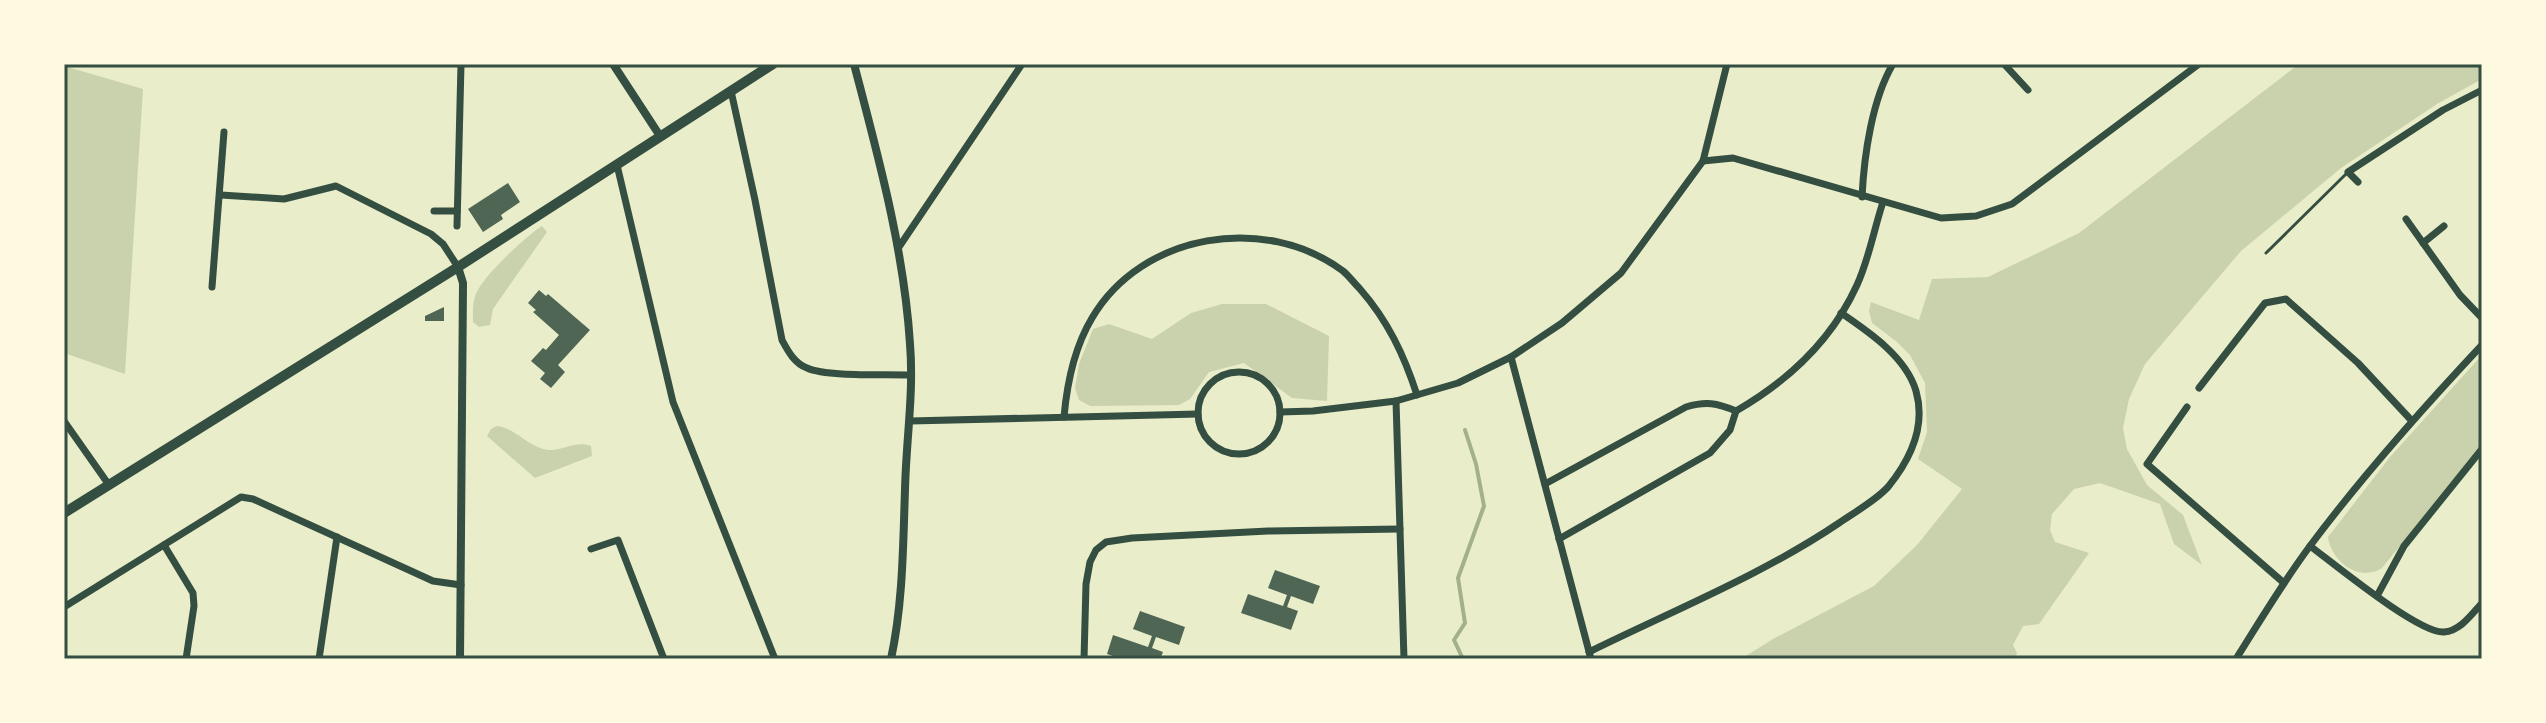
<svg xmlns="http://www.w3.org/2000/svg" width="2546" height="723" font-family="Inter,sans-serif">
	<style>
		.green { fill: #cad2ad }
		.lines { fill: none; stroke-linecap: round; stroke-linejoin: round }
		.stream { stroke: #a3b18a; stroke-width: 4 }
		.building { fill: #4f6655 }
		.service { stroke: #344e41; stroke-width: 3 }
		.minor { stroke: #344e41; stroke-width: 7 }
		.tertiary { stroke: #344e41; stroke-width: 8 }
		.primary { stroke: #344e41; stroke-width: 10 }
		.neatline { fill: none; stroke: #344e41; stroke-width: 3 }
	</style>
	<rect width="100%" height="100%" fill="#e9edc9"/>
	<g class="green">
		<path d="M 2299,64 L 2482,64 L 2482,79 L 2437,104 L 2341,168 L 2241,251 L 2145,364 L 2129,399 L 2123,428 L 2127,449 L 2147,485 L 2183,515 L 2202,565 L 2174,544 L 2160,504 L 2100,483 L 2074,489 L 2052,514 L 2050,530 L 2055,542 L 2089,553 L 2039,624 L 2023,626 L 2013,645 L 2017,653 L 2015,659 L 1741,659 L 1773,639 L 1874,586 L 1917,545 L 1962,489 L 1918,459 L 1927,432 L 1925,383 L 1910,355 L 1897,342 L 1872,323 L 1869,311 L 1871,302 L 1919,320 L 1932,279 L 1988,277 L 2079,233 Z"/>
		<path d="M 64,66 L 143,89 L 125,374 L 64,353 Z"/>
		<path d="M 542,226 L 547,232 L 493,309 L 490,325 L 479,327 L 473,322 C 473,311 472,300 478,290 C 485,275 527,235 542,226 Z"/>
		<path d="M 1222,304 L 1266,304 L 1329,336 L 1327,401 L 1292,398 L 1244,363 L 1209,372 L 1190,399 L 1179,405 L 1090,406 L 1079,400 L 1075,388 L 1079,364 L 1093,329 L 1109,324 L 1152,339 L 1191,313 Z"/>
		<path d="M 2482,355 L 2482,445 L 2382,568 C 2359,583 2331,561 2328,537 L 2390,457 Z"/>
		<path d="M 497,426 C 517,428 530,450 552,450 C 566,449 577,441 591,446 L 592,456 L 535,478 L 487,436 L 491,429 Z"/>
	</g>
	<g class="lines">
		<path class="stream" d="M 1463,659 L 1454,640 L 1465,623 L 1458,578 L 1484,506 L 1476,464 L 1465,430"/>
	</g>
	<g class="building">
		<path d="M 508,183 L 520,202 L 501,215 L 503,219 L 483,232 L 468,209 Z"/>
		<path d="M 539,290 L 546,296 L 548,294 L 590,330 L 558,365 L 565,372 L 551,388 L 540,379 L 545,373 L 531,361 L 543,348 L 546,350 L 559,335 L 533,312 L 536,310 L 528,303 Z"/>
		<path d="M 444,307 L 444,321 L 425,321 L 425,316 Z"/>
		<path d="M 1275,570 L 1320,586 L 1313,604 L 1291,596 L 1287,607 L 1298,611 L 1291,630 L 1241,613 L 1248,594 L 1283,606 L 1287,595 L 1268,588 Z"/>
		<path d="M 1140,611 L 1185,627 L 1179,645 L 1156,637 L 1152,648 L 1163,652 L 1160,659 L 1122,659 L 1107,654 L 1113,635 L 1148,647 L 1152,636 L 1133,629 Z"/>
	</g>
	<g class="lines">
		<path class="service" d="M 2266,253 L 2346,174"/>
		<g class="minor">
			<path d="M 2004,64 L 2028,90"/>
			<path d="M 731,91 L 755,200 L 782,340 C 788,351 794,363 807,368 C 827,377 886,374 910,375"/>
			<path d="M 1703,161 L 1733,158 L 1941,218 L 1976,216 L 2012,204 L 2199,64"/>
			<path d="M 617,165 L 673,402 L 775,659"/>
			<path d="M 2358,182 L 2348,172 L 2443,110 L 2482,90"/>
			<path d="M 221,195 L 284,199 L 336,186 L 431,234 L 443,244 L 458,267"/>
			<path d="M 1862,197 C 1864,156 1872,99 1893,64"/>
			<path d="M 434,211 L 457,211"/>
			<path d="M 2406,219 L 2460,295 L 2482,318"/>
			<path d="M 457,226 L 461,64"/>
			<path d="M 2423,243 L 2444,226"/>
			<path d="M 899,247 L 1022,64"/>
			<path d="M 212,287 L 224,132"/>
			<path d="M 1511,357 L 1591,659"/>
			<circle cx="1239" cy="413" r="41"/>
			<path d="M 2199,388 L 2265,303 L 2286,299 L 2358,363 L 2412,421"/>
			<path d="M 1396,401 L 1404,659"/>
			<path d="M 2187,407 L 2147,464 L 2284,583"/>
			<path d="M 1736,411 C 1788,381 1832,340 1857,285 C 1869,259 1874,229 1883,202"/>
			<path d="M 1280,412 L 1313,411 L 1396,401 L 1458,383 L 1511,357 L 1562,323 L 1621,273 L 1703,161 L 1727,64"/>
			<path d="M 1064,417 C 1067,383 1074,348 1092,318 C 1142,233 1265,213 1343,271 C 1349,276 1354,283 1360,289 C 1388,321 1404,355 1417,395"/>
			<path d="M 64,421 L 109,485"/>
			<path d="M 910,421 L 1198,414"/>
			<path d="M 1545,484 L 1686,407 C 1706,401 1717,403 1736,411 L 1730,430 L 1710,453 L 1559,539"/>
			<path d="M 164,545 L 193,593 L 194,606 L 186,659"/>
			<path d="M 2310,546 C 2333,563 2419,634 2444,632 C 2460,631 2471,615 2482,603"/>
			<path d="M 591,549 L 618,540 L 664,659"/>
			<path d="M 2377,596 L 2404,546 L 2482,449"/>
			<path d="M 64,607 L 241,497 L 253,499 L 433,581 L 461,585"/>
			<path d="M 1589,652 C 1672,611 1762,575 1839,523 C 1855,512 1875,501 1888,487 C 1910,460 1926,426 1916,391 C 1906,357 1869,332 1841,313"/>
			<path d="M 319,659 L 337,537"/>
			<path d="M 1084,659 L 1086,584 L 1090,562 L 1096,550 L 1106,542 L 1132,538 L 1268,531 L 1400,529"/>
			<path d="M 2236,659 C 2260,621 2283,582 2310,546 C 2363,475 2422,409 2482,345"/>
		</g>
		<g class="tertiary">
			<path d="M 613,64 L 660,136"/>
			<path d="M 854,64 C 878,156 904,249 910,344 C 914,393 906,441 905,490 C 903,546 903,603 891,659"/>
			<path d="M 458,267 L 463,283 L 460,659"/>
		</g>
		<path class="primary" d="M 64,513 L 458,267 L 773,64"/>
	</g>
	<rect width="2546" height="723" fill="none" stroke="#fefae0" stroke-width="132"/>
	<rect x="66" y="66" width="2414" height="591" class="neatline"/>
</svg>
